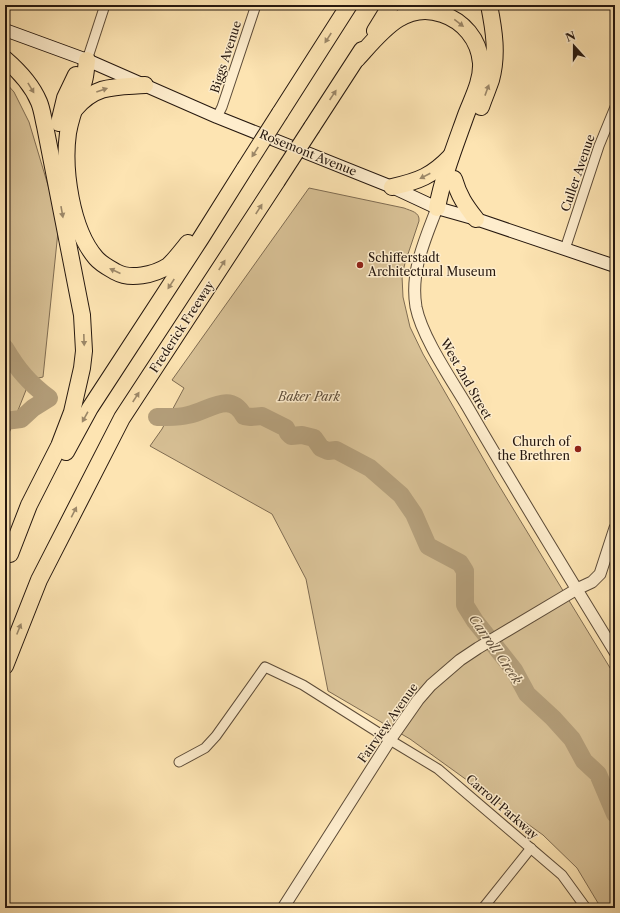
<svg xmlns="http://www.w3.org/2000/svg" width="620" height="913" font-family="'Libre Caslon Text',serif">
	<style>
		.green { fill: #d8c196; stroke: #7f6c52 }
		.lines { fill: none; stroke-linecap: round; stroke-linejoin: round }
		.river { stroke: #b49f7b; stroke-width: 18 }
		.minor-casing { stroke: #5c4b38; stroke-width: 11 }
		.tertiary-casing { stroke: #5c4b38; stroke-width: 13 }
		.secondary-casing { stroke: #26180f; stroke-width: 14 }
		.motorway-casing { stroke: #26180f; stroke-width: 18 }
		.minor { stroke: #feedcd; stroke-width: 9 }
		.tertiary { stroke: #feedcd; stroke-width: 11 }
		.secondary { stroke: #feedcd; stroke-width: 12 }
		.motorway { stroke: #fde4b2; stroke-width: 16 }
		.motorway-bridge-casing { stroke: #26180f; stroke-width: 18; stroke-linecap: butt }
		.motorway-bridge { stroke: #fde4b2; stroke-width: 16 }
		.oneway { fill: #9c8869 }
		.poi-dot { fill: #8f2418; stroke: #feedcd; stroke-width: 1.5 }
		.labels { text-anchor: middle; stroke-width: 3; stroke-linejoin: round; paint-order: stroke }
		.street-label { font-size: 12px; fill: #26180f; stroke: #feedcd }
		.poi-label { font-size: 12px; fill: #26180f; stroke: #feedcd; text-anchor: start }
		.park-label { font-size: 12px; font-style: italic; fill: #5b4b38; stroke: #feedcd }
		.water-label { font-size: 13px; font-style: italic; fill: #5f4e3a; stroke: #feedcd }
	</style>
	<rect width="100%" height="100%" fill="#fde4b2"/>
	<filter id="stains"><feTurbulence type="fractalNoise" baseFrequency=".005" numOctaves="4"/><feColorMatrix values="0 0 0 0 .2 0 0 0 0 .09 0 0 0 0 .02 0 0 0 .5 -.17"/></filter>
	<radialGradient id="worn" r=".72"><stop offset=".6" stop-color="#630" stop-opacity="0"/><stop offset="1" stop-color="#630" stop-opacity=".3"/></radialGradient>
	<g class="green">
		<path d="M 5,82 L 14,92 L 29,122 L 59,222 L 43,377 L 30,380 L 9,433 L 5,437 Z"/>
		<path d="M 309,188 L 404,208 C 411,211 420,212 419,221 L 405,263 L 402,276 L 403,297 L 410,327 L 423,354 L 495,479 L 615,676 L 615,908 L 601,908 L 577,868 L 543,835 L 410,739 L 328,691 L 306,579 L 272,514 L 150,446 L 162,429 L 184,388 L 172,380 Z"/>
	</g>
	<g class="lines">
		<g class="river">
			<path d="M 5,348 C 18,370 29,383 49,398 L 33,408 L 21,419 L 5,421"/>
			<path d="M 157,417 C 168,417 178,418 188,415 C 209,411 230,390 244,416 L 251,417 L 262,416 L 286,428 L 288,433 L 291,436 L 302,435 L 314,438 L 321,448 L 328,451 L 336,450 L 370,468 L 401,495 L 414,514 L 428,546 L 460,563 L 465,571 L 465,605 L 475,621 L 514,670 L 527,694 L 553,718 L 572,739 L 584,761 L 598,774 L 615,814"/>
		</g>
		<g class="minor-casing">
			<g id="minor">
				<path d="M 87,60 L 105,5"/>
				<path d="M 217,117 L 222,107 L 256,5"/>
				<path d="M 565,249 L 599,146 L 615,107"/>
				<path d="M 179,762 L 205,748 L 216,736 L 265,667 L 303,685 L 390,740 L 438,769 L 562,875 L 586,908"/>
				<path d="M 483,908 L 531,848"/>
			</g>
		</g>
		<g class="tertiary-casing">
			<g id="tertiary">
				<path d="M 437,208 C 425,240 410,271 416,307 C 422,337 451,379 467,406 C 515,489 565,570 615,652"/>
				<path d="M 283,908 L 390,740 L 418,700 L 431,685 L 460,660 L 478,648 L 577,589 L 592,582 L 600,574 L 615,528"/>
			</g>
		</g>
		<g class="secondary-casing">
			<path id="secondary" d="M 5,30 L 87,60 L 217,117 L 392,187 L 437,208 L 476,219 L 615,266"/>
		</g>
		<g class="motorway-casing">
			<g id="motorway">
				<path d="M 375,31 L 391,5"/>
				<path d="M 5,59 C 19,71 32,85 39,102 C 42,109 43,118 45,126 L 82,315 L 84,351 L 82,368 L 72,412 L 59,446 L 29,505 L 10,554"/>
				<path d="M 357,59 C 379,35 404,0 442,14 C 463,21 479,39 481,63 C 482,81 472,99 466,115 C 455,146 443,176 437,208"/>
				<path d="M 87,60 C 86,67 86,74 84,81 C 78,99 71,115 68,133 C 63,169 71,229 96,258 C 101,264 109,268 116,272 C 130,280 154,275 168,266 C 175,260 182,250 188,243"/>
				<path d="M 481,107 C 484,98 488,89 491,80 C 498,55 494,30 489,5"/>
				<path d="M 75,109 C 96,84 116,87 145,85"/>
				<path d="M 280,113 L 349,5"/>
				<path d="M 59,123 L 65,98 L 76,75"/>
				<path d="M 312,127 L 362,50"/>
				<path d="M 454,179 C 459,196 465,205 476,219"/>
				<path d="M 392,187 C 419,181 432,176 451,156"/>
				<path d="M 66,452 L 90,408 L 201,238 L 245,168"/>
				<path d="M 5,666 L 39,580 L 122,418 L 277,181"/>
			</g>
		</g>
		<use href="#minor" class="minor"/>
		<use href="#tertiary" class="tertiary"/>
		<use href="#secondary" class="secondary"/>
		<use href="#motorway" class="motorway"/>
		<g class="motorway-bridge-casing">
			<g id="motorway-bridge">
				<path d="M 245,168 L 280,113"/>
				<path d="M 277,181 L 312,127"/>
			</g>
		</g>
		<use href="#motorway-bridge" class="motorway-bridge"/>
	</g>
	<defs><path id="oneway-solid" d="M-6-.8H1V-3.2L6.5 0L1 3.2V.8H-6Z"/></defs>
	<g class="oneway">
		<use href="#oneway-solid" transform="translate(459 23) rotate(38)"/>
		<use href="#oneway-solid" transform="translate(328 38) rotate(123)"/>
		<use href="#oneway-solid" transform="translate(31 88) rotate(59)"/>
		<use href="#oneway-solid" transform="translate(102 90) rotate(-19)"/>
		<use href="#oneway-solid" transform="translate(487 90) rotate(-70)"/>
		<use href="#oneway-solid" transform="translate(333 95) rotate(-56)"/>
		<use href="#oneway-solid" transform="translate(255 152) rotate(123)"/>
		<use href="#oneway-solid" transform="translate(425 176) rotate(153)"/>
		<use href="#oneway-solid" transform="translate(259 209) rotate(-57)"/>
		<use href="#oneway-solid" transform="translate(62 212) rotate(80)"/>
		<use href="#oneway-solid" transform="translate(222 265) rotate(-57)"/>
		<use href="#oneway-solid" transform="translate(115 271) rotate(-156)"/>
		<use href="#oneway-solid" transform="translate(171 284) rotate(123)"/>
		<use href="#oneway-solid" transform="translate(84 340) rotate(88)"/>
		<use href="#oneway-solid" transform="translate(136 397) rotate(-57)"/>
		<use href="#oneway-solid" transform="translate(85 417) rotate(119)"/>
		<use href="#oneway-solid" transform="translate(74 512) rotate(-63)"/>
		<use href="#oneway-solid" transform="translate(19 629) rotate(-68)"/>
	</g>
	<g class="poi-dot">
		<circle cx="360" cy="265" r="4"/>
		<circle cx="578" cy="449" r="4"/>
	</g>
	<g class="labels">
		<g class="street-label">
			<text transform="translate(226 57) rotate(-72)" y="4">Biggs Avenue</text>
			<text transform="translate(308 153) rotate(22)" y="4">Rosemont Avenue</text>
			<text transform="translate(578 173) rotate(-71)" y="4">Culler Avenue</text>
			<text transform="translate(182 327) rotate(-57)" y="4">Frederick Freeway</text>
			<text transform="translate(466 379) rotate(60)" y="4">West 2nd Street</text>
			<text transform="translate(388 723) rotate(-55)" y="4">Fairview Avenue</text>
			<text transform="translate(502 807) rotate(41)" y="4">Carroll Parkway</text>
		</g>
		<g class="poi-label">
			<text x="368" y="262">Schifferstadt<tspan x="368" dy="14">Architectural Museum</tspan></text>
			<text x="570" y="446" text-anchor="end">Church of<tspan x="570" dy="14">the Brethren</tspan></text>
		</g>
		<g class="park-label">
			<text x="309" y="401">Baker Park</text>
		</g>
		<g class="water-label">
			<text transform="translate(496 649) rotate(55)" y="5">Carroll Creek</text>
		</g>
	</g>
	<rect width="620" height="913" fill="none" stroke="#fde4b2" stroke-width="20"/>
	<rect x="6" y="6" width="608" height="901" fill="none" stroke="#26180f" stroke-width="2"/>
	<rect x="10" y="10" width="600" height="893" fill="none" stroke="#26180f"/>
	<g transform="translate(574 46) rotate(339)" stroke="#feedcd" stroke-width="3" paint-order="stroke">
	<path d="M0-3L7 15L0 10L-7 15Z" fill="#26180f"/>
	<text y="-6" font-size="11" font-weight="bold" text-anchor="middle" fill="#26180f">N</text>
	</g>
	<rect width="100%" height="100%" filter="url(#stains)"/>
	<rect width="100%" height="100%" fill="url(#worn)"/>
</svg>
